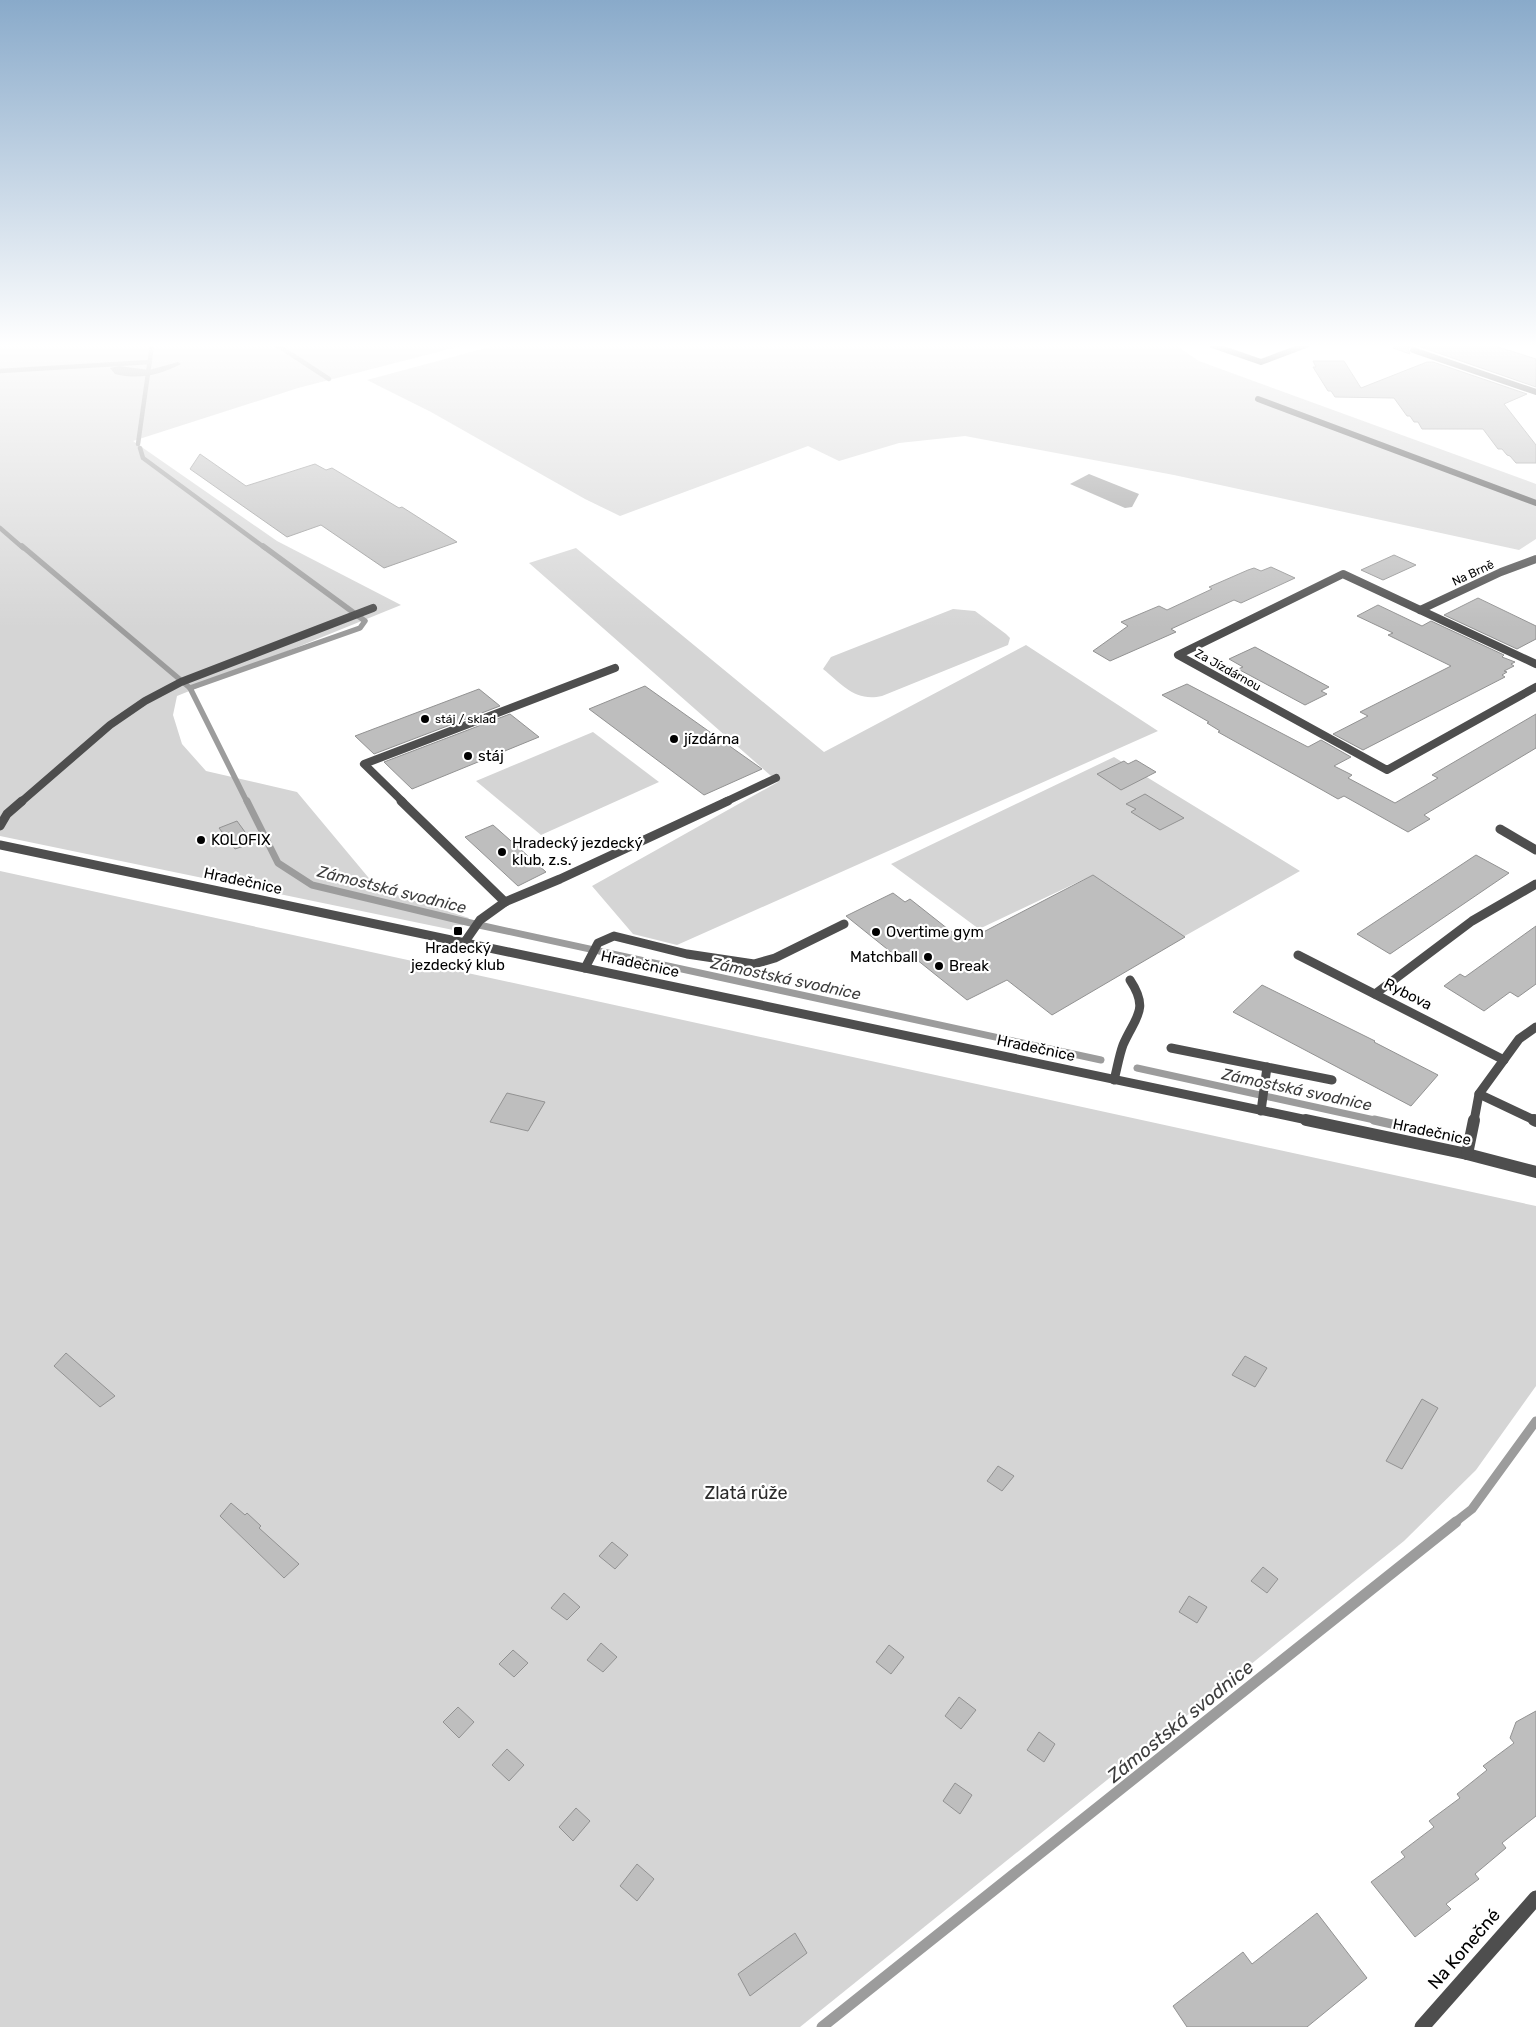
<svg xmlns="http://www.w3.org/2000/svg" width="1536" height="2027" font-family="Rubik,sans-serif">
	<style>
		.green { fill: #d5d5d5 }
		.water { fill: #9c9c9c }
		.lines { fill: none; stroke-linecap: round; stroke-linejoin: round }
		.stream-far4 { stroke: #9c9c9c; stroke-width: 4.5 }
		.stream-far3 { stroke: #9c9c9c; stroke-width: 5.5 }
		.stream-far2 { stroke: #9c9c9c; stroke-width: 7 }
		.stream-far1 { stroke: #9c9c9c; stroke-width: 9 }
		.stream { stroke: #9c9c9c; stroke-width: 11 }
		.building { fill: #bebebe; stroke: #929292 }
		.service-far3 { stroke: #4e4e4e; stroke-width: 6 }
		.service-far2 { stroke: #4e4e4e; stroke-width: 8 }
		.service-far1 { stroke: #4e4e4e; stroke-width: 9 }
		.service { stroke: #4e4e4e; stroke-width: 12 }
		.minor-far4 { stroke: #4e4e4e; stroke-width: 6 }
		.minor-far3 { stroke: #4e4e4e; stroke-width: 8 }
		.minor-far2 { stroke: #4e4e4e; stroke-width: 9 }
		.minor-far1 { stroke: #4e4e4e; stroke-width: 12 }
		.minor { stroke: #4e4e4e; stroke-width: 15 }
		.poi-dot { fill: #000; stroke: #fff; stroke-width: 2 }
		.labels { text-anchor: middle; stroke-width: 4.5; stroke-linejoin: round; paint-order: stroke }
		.far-street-label { font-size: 12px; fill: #000; stroke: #fff }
		.far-poi-label { font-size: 12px; fill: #000; stroke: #fff; text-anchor: start }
		.poi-label { font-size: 15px; fill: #000; stroke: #fff; text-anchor: start }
		.street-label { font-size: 15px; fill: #000; stroke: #fff }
		.water-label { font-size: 16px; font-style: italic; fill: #3d3d3d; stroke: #fff }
		.near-park-label { font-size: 18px; fill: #2c2c2c; stroke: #fff }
		.near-street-label { font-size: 18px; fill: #000; stroke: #fff }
		.near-water-label { font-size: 19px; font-style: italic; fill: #3d3d3d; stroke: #fff }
	</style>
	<rect width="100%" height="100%" fill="#fff"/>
	<g class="green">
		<path d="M 0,345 L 465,345 L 298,388 L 133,441 L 277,541 L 401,605 L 177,696 L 173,715 L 182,744 L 206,771 L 297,792 L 378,889 L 469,918 L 458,931 L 0,836 Z"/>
		<path d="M 497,345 L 1175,345 L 1199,361 L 1536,484 L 1536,539 L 1519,550 L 1174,475 L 965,436 L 899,443 L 839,461 L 808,446 L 620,516 L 585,499 L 431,412 L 367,380 Z"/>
		<path d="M 576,548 L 824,752 L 1026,645 L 1158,731 L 677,945 L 633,934 L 592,886 L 778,782 L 529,563 Z"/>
		<path d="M 953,609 L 975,611 L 1006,634 L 1010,638 L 1008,645 L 882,696 C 855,702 843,685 823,669 L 831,657 Z"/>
		<path d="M 593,732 L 659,782 L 541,835 L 476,781 Z"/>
		<path d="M 1114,757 L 1300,871 L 1183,937 L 1093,875 L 979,929 L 891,864 Z"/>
		<path d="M 0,871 L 1536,1206 L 1536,1386 L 1476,1470 L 1404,1541 L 800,2027 L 0,2027 Z"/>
	</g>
	<g class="water">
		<path d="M 178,362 L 181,364 C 159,375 139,380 115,374 L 110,368 L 119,366 L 149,370 Z"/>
		<path d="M 1089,474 L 1139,494 L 1132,507 L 1125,508 L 1070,484 Z"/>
	</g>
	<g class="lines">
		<g class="stream-far4">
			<path d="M 277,345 L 329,379"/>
			<path d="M 0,371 L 150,362"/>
			<path d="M 138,444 L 152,345"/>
			<path d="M 140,448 L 143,458 L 265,548"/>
			<path d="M 0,528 L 23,548"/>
		</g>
		<g class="stream-far3">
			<path d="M 22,546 L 190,688"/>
			<path d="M 247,802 L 190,688 L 360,628 L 365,621 L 263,546"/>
		</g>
		<g class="stream-far2">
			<path d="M 247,801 L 278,863 L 312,885 L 479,925 L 1101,1060"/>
			<path d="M 1137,1068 L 1379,1121"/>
		</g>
		<g class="stream-far1">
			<path d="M 1374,1120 L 1450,1137"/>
			<path d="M 1454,1523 L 1472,1509 L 1536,1421"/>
		</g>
		<path class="stream" d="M 822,2027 L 1456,1522"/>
	</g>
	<g class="building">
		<path d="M 1393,345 L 1492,345 L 1536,359 L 1536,387 L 1415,345 L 1408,348 L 1410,354 L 1393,348 Z"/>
		<path d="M 1313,361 L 1344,361 L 1361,388 L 1427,362 L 1433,362 L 1527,394 L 1504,404 L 1536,445 L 1536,463 L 1516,463 L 1510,456 L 1507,455 L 1502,449 L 1498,449 L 1483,429 L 1422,429 L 1418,422 L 1414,422 L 1410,416 L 1407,416 L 1394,398 L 1335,397 L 1331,391 L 1328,391 L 1313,367 L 1316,367 Z"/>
		<path d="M 200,454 L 246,486 L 315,464 L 326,470 L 332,468 L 399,508 L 402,507 L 457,542 L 384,568 L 321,525 L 287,537 L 190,469 Z"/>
		<path d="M 1394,555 L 1416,565 L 1383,580 L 1361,570 Z"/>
		<path d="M 1271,567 L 1295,578 L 1241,603 L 1234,600 L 1171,629 L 1176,632 L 1110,661 L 1093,651 L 1128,626 L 1121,622 L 1159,606 L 1167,610 L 1212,589 L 1209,587 L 1248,570 L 1254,568 L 1261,571 Z"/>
		<path d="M 1478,598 L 1536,626 L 1536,639 L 1517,649 L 1444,615 Z"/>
		<path d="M 1378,605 L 1422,626 L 1431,621 L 1504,655 L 1502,657 L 1515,662 L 1511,664 L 1514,666 L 1504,671 L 1507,672 L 1502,675 L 1505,677 L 1363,750 L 1333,734 L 1368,716 L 1360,712 L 1451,666 L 1388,635 L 1393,633 L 1357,616 Z"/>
		<path d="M 1255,647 L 1329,687 L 1321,691 L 1327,694 L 1305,705 L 1238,669 L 1243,667 L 1229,659 Z"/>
		<path d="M 1187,684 L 1308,747 L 1321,740 L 1351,757 L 1334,766 L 1352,775 L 1348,778 L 1395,803 L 1438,778 L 1432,775 L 1536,714 L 1536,748 L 1424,815 L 1430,819 L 1408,832 L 1344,796 L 1338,799 L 1324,791 L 1218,732 L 1220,731 L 1207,723 L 1209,722 L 1162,695 Z"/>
		<path d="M 645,686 L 762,769 L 704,795 L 589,709 Z"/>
		<path d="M 479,689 L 500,706 L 374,754 L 355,736 Z"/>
		<path d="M 510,714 L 539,737 L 412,789 L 384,762 Z"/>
		<path d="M 1136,760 L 1156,772 L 1121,790 L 1097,774 L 1124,761 L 1128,764 Z"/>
		<path d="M 1145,794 L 1184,818 L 1160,830 L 1131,812 L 1136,809 L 1126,804 Z"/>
		<path d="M 237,821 L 253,843 L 235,849 L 219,828 Z"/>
		<path d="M 493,825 L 546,872 L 518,886 L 465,837 Z"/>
		<path d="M 1476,855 L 1509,873 L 1390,954 L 1357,934 Z"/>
		<path d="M 1093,875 L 1185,937 L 1052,1015 L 1007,980 L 967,1000 L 911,955 L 902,961 L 846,916 L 893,893 L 905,902 L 910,899 L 953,933 L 957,930 L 968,940 Z"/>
		<path d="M 1536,926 L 1536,984 L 1518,997 L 1510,992 L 1484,1011 L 1444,986 L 1460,974 L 1465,977 Z"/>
		<path d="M 1262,985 L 1375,1041 L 1374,1042 L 1438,1075 L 1411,1106 L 1233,1012 Z"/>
		<path d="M 507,1093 L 545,1102 L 528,1131 L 490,1122 Z"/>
		<path d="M 66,1353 L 115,1396 L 100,1407 L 54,1366 Z"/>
		<path d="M 1245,1356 L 1267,1368 L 1255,1387 L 1232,1375 Z"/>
		<path d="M 1422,1399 L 1438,1408 L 1402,1469 L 1386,1461 Z"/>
		<path d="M 998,1466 L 1014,1476 L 1002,1491 L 987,1481 Z"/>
		<path d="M 231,1503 L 245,1515 L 247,1513 L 261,1526 L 259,1528 L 299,1564 L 284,1578 L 220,1516 Z"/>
		<path d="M 612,1542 L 628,1555 L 615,1569 L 599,1556 Z"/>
		<path d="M 1263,1567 L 1278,1579 L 1267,1593 L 1251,1581 Z"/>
		<path d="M 564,1593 L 580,1607 L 567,1620 L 551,1608 Z"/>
		<path d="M 1189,1596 L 1207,1607 L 1197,1623 L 1179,1612 Z"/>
		<path d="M 601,1643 L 617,1657 L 603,1672 L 587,1660 Z"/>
		<path d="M 889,1645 L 904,1657 L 891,1674 L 876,1662 Z"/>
		<path d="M 513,1650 L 528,1663 L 514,1677 L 499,1664 Z"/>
		<path d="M 959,1697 L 976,1710 L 961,1729 L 945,1716 Z"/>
		<path d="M 458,1707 L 474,1722 L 459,1738 L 443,1722 Z"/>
		<path d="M 1536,1711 L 1536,1816 L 1502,1843 L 1506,1848 L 1475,1874 L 1479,1879 L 1446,1904 L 1451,1909 L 1415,1937 L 1371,1882 L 1405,1857 L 1401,1852 L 1434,1827 L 1429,1821 L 1460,1798 L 1457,1794 L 1487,1770 L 1483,1766 L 1514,1743 L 1510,1738 L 1516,1722 Z"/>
		<path d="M 1039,1732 L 1055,1744 L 1044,1762 L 1027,1750 Z"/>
		<path d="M 507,1749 L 524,1765 L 509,1781 L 492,1765 Z"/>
		<path d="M 955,1783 L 972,1795 L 960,1814 L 943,1801 Z"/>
		<path d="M 576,1808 L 590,1821 L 573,1841 L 559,1827 Z"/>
		<path d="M 637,1864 L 654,1879 L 637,1901 L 620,1886 Z"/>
		<path d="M 1317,1913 L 1367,1978 L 1307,2027 L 1187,2027 L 1173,2006 L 1243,1952 L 1252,1964 Z"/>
		<path d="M 795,1933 L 807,1953 L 750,1996 L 738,1974 Z"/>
	</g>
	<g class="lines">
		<g class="service-far3">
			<path d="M 1212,345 L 1261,362 L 1306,345"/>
			<path d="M 1258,399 L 1536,503"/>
		</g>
		<g class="service-far2">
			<path d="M 21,802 L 110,725 L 145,701 L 181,682 L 373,608"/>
			<path d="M 403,802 L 364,764 L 615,668"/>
			<path d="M 725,802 L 776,778"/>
		</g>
		<g class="service-far1">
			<path d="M 401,801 L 505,902 L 480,920 L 464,943"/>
			<path d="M 0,826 L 7,814 L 22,801"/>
			<path d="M 505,902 L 560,879 L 728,801"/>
			<path d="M 585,968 L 598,943 L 614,936 L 687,954 L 754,964 L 775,958 L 844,924"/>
			<path d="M 1375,994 L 1472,921 L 1536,884"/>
			<path d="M 1171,1048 L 1332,1080"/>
			<path d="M 1114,1080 C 1117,1069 1119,1056 1123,1045 C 1135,1017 1150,1010 1130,980"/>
			<path d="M 1479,1094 L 1536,1121"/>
			<path d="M 1261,1111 L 1267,1067"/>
		</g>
		<path class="service" d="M 1534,1120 L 1536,1121"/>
		<path class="minor-far4" d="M 1413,350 L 1536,392"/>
		<g class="minor-far3">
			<path d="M 1420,610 L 1501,572 L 1536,559"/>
			<path d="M 1536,664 L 1343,574 L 1178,655 L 1387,770 L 1536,687"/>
		</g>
		<g class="minor-far2">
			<path d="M 1500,829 L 1536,850"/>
			<path d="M 0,845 L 1312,1121"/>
			<path d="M 1298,955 L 1504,1060"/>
			<path d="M 1474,1121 L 1479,1094 L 1519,1039 L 1536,1027"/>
		</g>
		<g class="minor-far1">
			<path d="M 1306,1120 L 1467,1154 L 1536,1172"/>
			<path d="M 1467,1154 L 1474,1120"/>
		</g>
		<path class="minor" d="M 1422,2027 L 1536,1898"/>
	</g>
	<linearGradient id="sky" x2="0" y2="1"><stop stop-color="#89aaca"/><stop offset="0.55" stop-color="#fff"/><stop offset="1" stop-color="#fff" stop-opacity="0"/></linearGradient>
	<rect width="1536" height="628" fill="url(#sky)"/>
	<g class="poi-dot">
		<circle cx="425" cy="719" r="5"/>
		<circle cx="674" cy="739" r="5"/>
		<circle cx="468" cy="756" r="5"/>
		<circle cx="201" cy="840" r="5"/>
		<circle cx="502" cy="852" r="5"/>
		<rect x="453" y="926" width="10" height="10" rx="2.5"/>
		<circle cx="876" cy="932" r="5"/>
		<circle cx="928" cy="957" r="5"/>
		<circle cx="939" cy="966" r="5"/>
	</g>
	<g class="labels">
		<g class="far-street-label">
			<text transform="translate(1473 573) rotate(-25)" y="4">Na Brně</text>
			<text transform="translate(1228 670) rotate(29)" y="4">Za Jízdárnou</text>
		</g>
		<g class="far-poi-label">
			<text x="435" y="723">stáj / sklad</text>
		</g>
		<g class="poi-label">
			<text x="684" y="744">jízdárna</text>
			<text x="478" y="761">stáj</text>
			<text x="211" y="845">KOLOFIX</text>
			<text x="512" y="848">Hradecký jezdecký<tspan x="512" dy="17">klub, z.s.</tspan></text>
			<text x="886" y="937">Overtime gym</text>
			<text x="458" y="953" text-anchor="middle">Hradecký<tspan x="458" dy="17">jezdecký klub</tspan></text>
			<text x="918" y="962" text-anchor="end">Matchball</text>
			<text x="949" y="971">Break</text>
		</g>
		<g class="street-label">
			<text transform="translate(243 881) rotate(12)" y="5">Hradečnice</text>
			<text transform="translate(640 964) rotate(12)" y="5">Hradečnice</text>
			<text transform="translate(1408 994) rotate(27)" y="5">Rybova</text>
			<text transform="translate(1036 1048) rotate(12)" y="5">Hradečnice</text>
			<text transform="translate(1432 1132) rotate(12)" y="5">Hradečnice</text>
		</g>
		<g class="water-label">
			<text transform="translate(392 889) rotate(14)" y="6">Zámostská svodnice</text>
			<text transform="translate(786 978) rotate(12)" y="6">Zámostská svodnice</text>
			<text transform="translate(1297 1089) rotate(12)" y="6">Zámostská svodnice</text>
		</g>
		<g class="near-park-label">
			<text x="746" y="1499">Zlatá růže</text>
		</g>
		<g class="near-street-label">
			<text transform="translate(1464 1949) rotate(-49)" y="6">Na Konečné</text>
		</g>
		<g class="near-water-label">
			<text transform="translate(1180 1721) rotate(-39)" y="7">Zámostská svodnice</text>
		</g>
	</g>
</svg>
